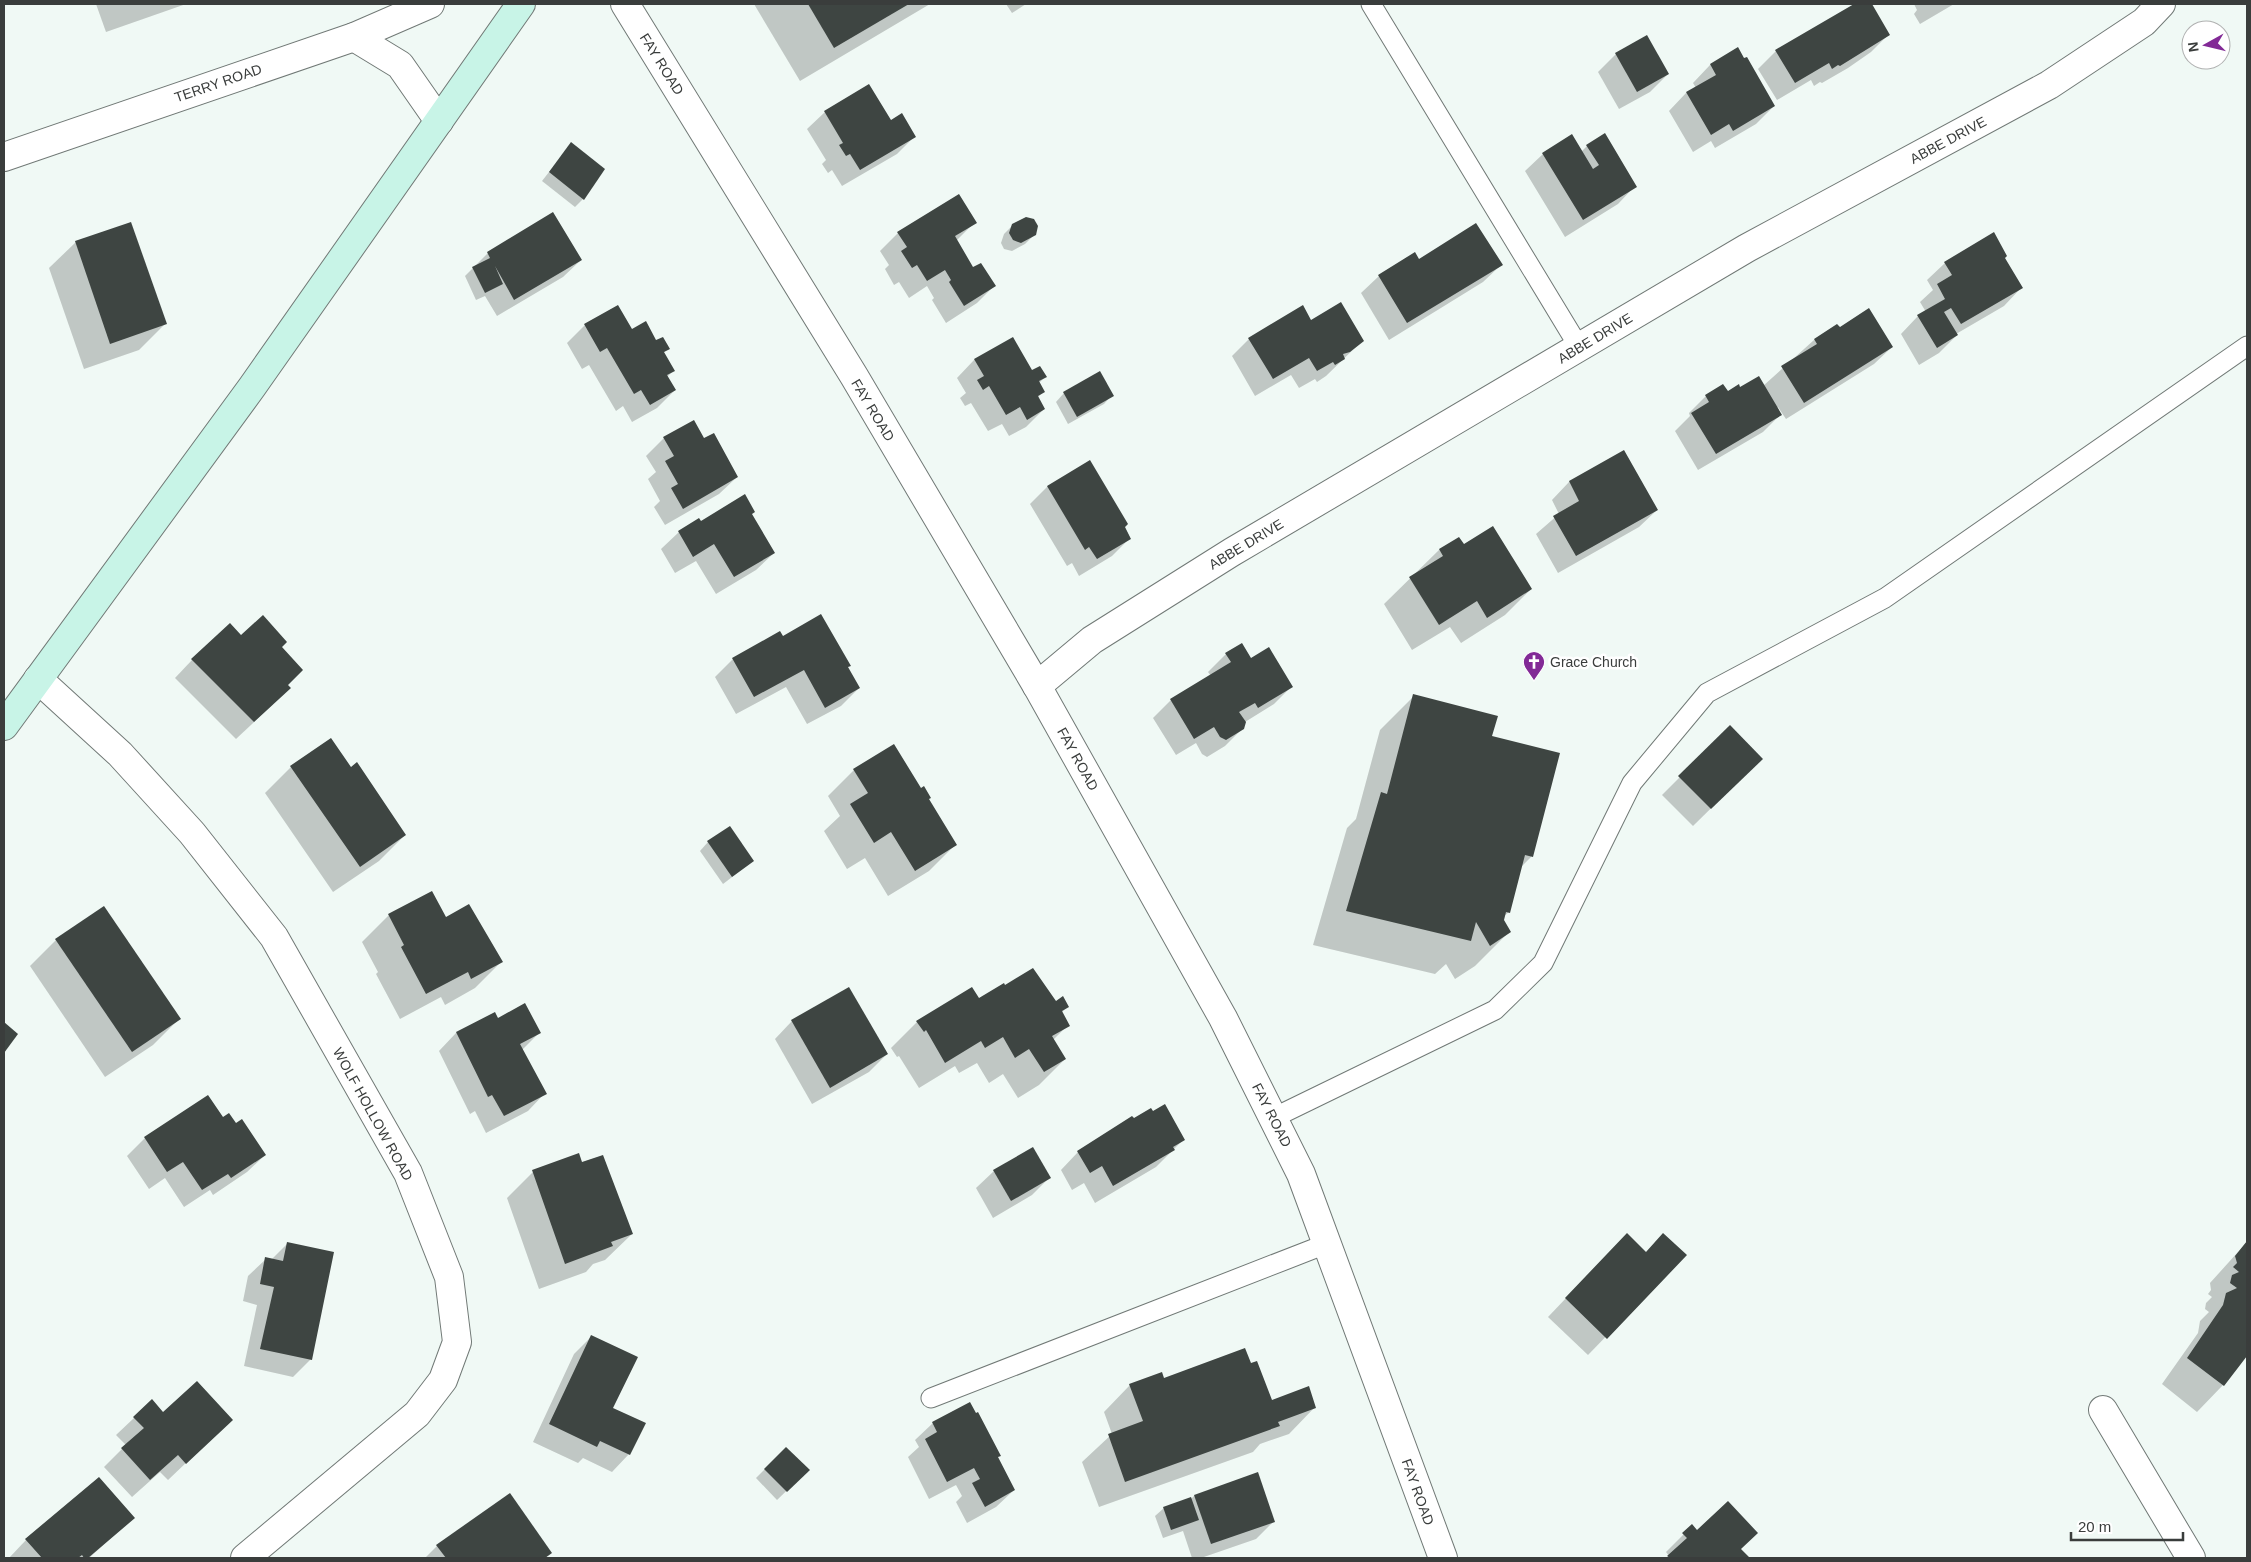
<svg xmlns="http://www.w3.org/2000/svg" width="2251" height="1562" font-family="Arial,sans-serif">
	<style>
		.shadow { fill: #0003 }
		.building { fill: #3e4542 }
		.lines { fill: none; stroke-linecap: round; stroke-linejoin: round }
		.service-casing { stroke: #717976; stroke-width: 21 }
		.minor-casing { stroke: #717976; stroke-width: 30 }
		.tertiary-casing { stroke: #717976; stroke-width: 30 }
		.secondary-casing { stroke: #717976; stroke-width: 30 }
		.service { stroke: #fff; stroke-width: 19 }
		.minor { stroke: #fff; stroke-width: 28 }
		.tertiary { stroke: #fff; stroke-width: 28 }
		.secondary { stroke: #c8f4e7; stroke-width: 28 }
		.labels { text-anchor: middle; stroke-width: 5; stroke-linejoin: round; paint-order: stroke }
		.street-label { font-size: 14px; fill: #3a3d3c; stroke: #fff }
		.poi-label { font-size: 14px; fill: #3a3d3c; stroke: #fff; text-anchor: start }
	</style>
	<rect width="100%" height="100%" fill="#f0f9f5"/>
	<g class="shadow">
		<path d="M 96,4 L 186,4 L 106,32 Z"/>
		<path d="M 754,4 L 930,4 L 800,81 Z"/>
		<path d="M 1006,4 L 1026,4 L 1012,13 Z"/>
		<path d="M 1857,4 L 1871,4 L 1888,35 L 1871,52 L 1848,68 L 1822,83 L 1820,82 L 1814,86 L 1811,80 L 1777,100 L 1758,69 L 1776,51 Z"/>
		<path d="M 1914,4 L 1954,4 L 1920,24 L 1914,14 L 1917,10 Z"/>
		<path d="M 1647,37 L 1668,74 L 1650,92 L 1619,109 L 1598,72 L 1616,54 Z"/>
		<path d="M 1738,49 L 1774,106 L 1756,124 L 1715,148 L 1711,141 L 1693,152 L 1669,111 L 1686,93 L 1696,88 L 1693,83 L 1710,65 Z"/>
		<path d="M 825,112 L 890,122 L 914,137 L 897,154 L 842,186 L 832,170 L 828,173 L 822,164 L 826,160 L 807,129 Z"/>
		<path d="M 571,144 L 583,199 L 575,207 L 542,181 Z"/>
		<path d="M 1587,146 L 1635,186 L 1618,204 L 1565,237 L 1525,171 L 1543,154 L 1581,152 Z"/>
		<path d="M 959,196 L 975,222 L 956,241 L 973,269 L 994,286 L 977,303 L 946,323 L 932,300 L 934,298 L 927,286 L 909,298 L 899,282 L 894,285 L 885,269 L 889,265 L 880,251 L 898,233 Z"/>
		<path d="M 1013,225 L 1034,235 L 1025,244 L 1012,251 L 1004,249 L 1001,243 L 1004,234 Z"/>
		<path d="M 76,242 L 165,324 L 139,350 L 84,369 L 49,268 Z"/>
		<path d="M 488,253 L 581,260 L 563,277 L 497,316 L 485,296 L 476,300 L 465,276 Z"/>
		<path d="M 2004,258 L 2021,288 L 2004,306 L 1956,334 L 1957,335 L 1939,353 L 1919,365 L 1901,334 L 1918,316 L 1926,312 L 1920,302 L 1933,290 L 1927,280 L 1945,263 Z"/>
		<path d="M 1501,265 L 1483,282 L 1389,340 L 1361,293 L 1379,276 Z"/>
		<path d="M 617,306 L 632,331 L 668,348 L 663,353 L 673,371 L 667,377 L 675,390 L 657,408 L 632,422 L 623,406 L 616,411 L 589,365 L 582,369 L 567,343 L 585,325 Z"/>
		<path d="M 1311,322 L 1362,341 L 1326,376 L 1317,382 L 1315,379 L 1299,388 L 1291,375 L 1255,396 L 1232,356 L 1249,339 Z"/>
		<path d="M 1837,326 L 1892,347 L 1874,364 L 1786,419 L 1778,407 L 1776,408 L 1780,415 L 1763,432 L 1698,470 L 1675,431 L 1690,416 L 1689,413 L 1706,396 L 1763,386 L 1814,340 Z"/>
		<path d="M 1013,338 L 1032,372 L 1045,377 L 1039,383 L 1043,392 L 1037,398 L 1044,409 L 1026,427 L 1009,436 L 1002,424 L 988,431 L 971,403 L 965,406 L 960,398 L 966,393 L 957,378 L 974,360 Z"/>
		<path d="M 1064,393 L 1112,395 L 1104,404 L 1068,424 L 1056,402 Z"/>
		<path d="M 664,438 L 704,440 L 737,477 L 719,494 L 665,525 L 654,507 L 660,501 L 648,479 L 656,472 L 646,456 Z"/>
		<path d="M 1624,452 L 1657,510 L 1639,527 L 1558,573 L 1536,534 L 1559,514 L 1552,500 L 1569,482 Z"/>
		<path d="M 1090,462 L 1130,538 L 1112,556 L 1079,576 L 1072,563 L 1067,566 L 1030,504 L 1047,487 Z"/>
		<path d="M 751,514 L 774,553 L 756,570 L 716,594 L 696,561 L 675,573 L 661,549 L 679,532 L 700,522 Z"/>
		<path d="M 1459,539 L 1463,546 L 1531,589 L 1505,615 L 1461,643 L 1450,627 L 1412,650 L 1384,604 L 1439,550 Z"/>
		<path d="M 241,637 L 281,647 L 286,686 L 271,706 L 236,739 L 175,678 L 192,660 Z"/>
		<path d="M 782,637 L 847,668 L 859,688 L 841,706 L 807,724 L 786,687 L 736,714 L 715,677 L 733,659 Z"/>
		<path d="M 1242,644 L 1251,659 L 1291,687 L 1274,704 L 1245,722 L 1243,728 L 1225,746 L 1207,757 L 1202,754 L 1196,743 L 1176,755 L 1153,718 L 1171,700 L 1211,676 L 1208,672 L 1226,654 Z"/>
		<path d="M 1414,696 L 1491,737 L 1558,754 L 1531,857 L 1520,868 L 1509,912 L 1503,917 L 1503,921 L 1509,932 L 1475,966 L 1455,979 L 1446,964 L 1435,974 L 1313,945 L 1347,828 L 1356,819 L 1380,730 Z"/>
		<path d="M 1730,727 L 1761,759 L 1693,826 L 1662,795 Z"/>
		<path d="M 291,767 L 350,769 L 405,835 L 379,861 L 333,892 L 265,793 Z"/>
		<path d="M 854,770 L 928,800 L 955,845 L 929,871 L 888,896 L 865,858 L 847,869 L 824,831 L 840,816 L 828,796 Z"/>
		<path d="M 708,842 L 753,861 L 723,884 L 700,851 Z"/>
		<path d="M 432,893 L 445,919 L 501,962 L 475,988 L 445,1005 L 441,997 L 400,1019 L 376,974 L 378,972 L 362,942 L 389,915 Z"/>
		<path d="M 56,940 L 179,1019 L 153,1045 L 105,1077 L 30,966 Z"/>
		<path d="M 978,1000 L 1055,1003 L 1068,1006 L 1061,1013 L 1068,1025 L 1053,1040 L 1065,1059 L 1039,1085 L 1018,1098 L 1003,1074 L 989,1083 L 977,1063 L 959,1073 L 955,1066 L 919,1088 L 899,1056 L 897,1057 L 891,1048 L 917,1022 Z"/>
		<path d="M 494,1013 L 498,1020 L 539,1033 L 522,1050 L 545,1093 L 528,1111 L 486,1133 L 475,1111 L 470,1114 L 439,1051 L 456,1033 Z"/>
		<path d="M 792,1021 L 887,1054 L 869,1072 L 812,1104 L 775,1039 Z"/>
		<path d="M 208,1096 L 223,1118 L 235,1125 L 265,1155 L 247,1172 L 213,1195 L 210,1190 L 184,1207 L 165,1178 L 149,1189 L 127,1156 L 145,1138 Z"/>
		<path d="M 1184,1139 L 1156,1167 L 1095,1203 L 1084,1183 L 1072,1190 L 1061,1170 L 1078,1152 Z"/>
		<path d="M 582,1164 L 632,1234 L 605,1260 L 593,1264 L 586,1272 L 539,1289 L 507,1198 L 533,1172 Z"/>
		<path d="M 994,1171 L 1049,1178 L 1032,1195 L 993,1218 L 976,1188 Z"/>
		<path d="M 2247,1242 L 2247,1354 L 2223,1385 L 2197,1412 L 2162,1384 L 2198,1333 L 2200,1321 L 2209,1312 L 2205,1309 L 2206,1303 L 2212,1297 L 2208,1294 L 2211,1290 L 2210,1283 Z"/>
		<path d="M 288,1243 L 311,1359 L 293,1377 L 244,1366 L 257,1305 L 243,1301 L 248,1276 L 266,1259 L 271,1260 Z"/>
		<path d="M 1610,1252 L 1685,1255 L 1588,1355 L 1548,1317 Z"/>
		<path d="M 592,1336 L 611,1409 L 629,1454 L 612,1472 L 583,1458 L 578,1463 L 533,1442 L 574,1354 Z"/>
		<path d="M 1250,1365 L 1271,1402 L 1315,1407 L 1289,1434 L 1260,1444 L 1253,1452 L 1099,1507 L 1082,1462 L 1112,1434 L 1104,1412 L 1130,1385 Z"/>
		<path d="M 163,1413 L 231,1420 L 168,1480 L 160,1472 L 132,1497 L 104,1467 L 126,1445 L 116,1435 L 134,1418 Z"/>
		<path d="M 933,1423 L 997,1458 L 1014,1490 L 996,1507 L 967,1523 L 956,1502 L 962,1496 L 956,1485 L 929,1499 L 908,1457 L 919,1447 L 915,1440 Z"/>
		<path d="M 786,1448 L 808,1470 L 777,1500 L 756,1478 Z"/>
		<path d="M 1257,1474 L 1273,1522 L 1256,1539 L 1201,1558 L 1192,1558 L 1183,1531 L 1163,1538 L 1155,1516 L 1164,1508 L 1190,1500 L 1194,1496 Z"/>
		<path d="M 133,1518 L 89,1558 L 9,1558 L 26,1540 Z"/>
		<path d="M 1692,1526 L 1697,1531 L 1740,1549 L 1749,1558 L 1667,1558 L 1669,1556 L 1666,1552 Z"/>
		<path d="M 437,1546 L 551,1553 L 545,1558 L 425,1558 Z"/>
	</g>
	<g class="building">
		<path d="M 808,4 L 909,4 L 834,48 Z"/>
		<path d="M 1854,4 L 1872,4 L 1890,35 L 1840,66 L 1838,65 L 1832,69 L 1829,63 L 1795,83 L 1775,50 Z"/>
		<path d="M 1647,35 L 1669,74 L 1637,92 L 1615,53 Z"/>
		<path d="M 1738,47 L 1744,58 L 1747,57 L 1775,106 L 1733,131 L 1729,124 L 1711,135 L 1686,92 L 1716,75 L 1710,64 Z"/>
		<path d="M 869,84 L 891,120 L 902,113 L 916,137 L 860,170 L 850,154 L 846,156 L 839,145 L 843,143 L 824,111 Z"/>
		<path d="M 1605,133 L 1637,187 L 1583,220 L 1542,153 L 1572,134 L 1593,169 L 1599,165 L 1586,145 Z"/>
		<path d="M 571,142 L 605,169 L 584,200 L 549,172 Z"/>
		<path d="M 959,194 L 977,223 L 955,236 L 973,267 L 981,263 L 996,286 L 964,306 L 949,282 L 951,280 L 945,270 L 927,281 L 917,265 L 912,268 L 901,251 L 907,247 L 897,232 Z"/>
		<path d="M 553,212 L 582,260 L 514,300 L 495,266 L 503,284 L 485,293 L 472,267 L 490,258 L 487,252 Z"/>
		<path d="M 1026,217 L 1034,219 L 1038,226 L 1036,235 L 1021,243 L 1013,240 L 1009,233 L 1012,224 Z"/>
		<path d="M 131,222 L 167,324 L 110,344 L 75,241 Z"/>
		<path d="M 1476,223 L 1503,265 L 1407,323 L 1378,275 L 1415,252 L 1419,259 Z"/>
		<path d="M 1994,232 L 2007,256 L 2005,258 L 2023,288 L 1961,324 L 1951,308 L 1944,312 L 1958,335 L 1937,348 L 1917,315 L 1945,299 L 1937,284 L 1952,275 L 1944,262 Z"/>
		<path d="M 1341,302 L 1364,341 L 1350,352 L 1343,354 L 1345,359 L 1335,365 L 1333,362 L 1317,371 L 1309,358 L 1273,379 L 1248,338 L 1303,305 L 1311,320 Z"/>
		<path d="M 618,305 L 632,329 L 646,321 L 656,340 L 663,337 L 670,349 L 664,352 L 675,371 L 667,375 L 676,390 L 650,405 L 641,390 L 634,394 L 607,348 L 600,352 L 584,324 Z"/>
		<path d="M 1869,308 L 1893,347 L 1804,403 L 1781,366 L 1817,344 L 1814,339 L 1837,324 L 1840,327 Z"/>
		<path d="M 1013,337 L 1032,370 L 1040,366 L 1047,377 L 1039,381 L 1045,392 L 1038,396 L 1045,409 L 1027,420 L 1020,407 L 1006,415 L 989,386 L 983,390 L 977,380 L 984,376 L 974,359 Z"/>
		<path d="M 1100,371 L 1114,396 L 1077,417 L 1063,392 Z"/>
		<path d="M 1759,376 L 1782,415 L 1716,454 L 1691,413 L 1709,402 L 1705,395 L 1723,384 L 1728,391 L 1739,384 L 1740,387 Z"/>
		<path d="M 694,420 L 704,438 L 714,433 L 738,477 L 683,509 L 671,488 L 678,484 L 665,461 L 674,456 L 663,437 Z"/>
		<path d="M 1624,450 L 1658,510 L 1576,556 L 1553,516 L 1579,501 L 1569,481 Z"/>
		<path d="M 1090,460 L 1128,524 L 1125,527 L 1131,539 L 1097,559 L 1089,547 L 1085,550 L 1047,486 Z"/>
		<path d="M 745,494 L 755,512 L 752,514 L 775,553 L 734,577 L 714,544 L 693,557 L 678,531 L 699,518 L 701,521 Z"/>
		<path d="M 1493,526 L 1532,589 L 1487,618 L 1477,601 L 1439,625 L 1409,577 L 1443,556 L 1439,549 L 1459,537 L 1464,544 Z"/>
		<path d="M 821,614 L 851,666 L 848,667 L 860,688 L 825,708 L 804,670 L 754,697 L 732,658 L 780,631 L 783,636 Z"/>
		<path d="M 263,615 L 287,642 L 282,647 L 303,670 L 288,685 L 291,688 L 254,722 L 191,659 L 230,623 L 241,635 Z"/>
		<path d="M 1242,643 L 1251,658 L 1269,647 L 1293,687 L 1258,708 L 1255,703 L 1239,712 L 1246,722 L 1244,729 L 1226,740 L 1220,737 L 1214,727 L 1194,739 L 1170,699 L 1231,662 L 1225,653 Z"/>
		<path d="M 1413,694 L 1498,716 L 1492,736 L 1560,753 L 1533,857 L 1525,855 L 1510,913 L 1506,912 L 1504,920 L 1511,932 L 1490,946 L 1476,922 L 1471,941 L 1346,911 L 1381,792 L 1387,794 Z"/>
		<path d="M 1730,725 L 1763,759 L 1711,809 L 1678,776 Z"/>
		<path d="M 331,738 L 351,767 L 357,762 L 406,835 L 360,867 L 290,766 Z"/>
		<path d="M 894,744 L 921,788 L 924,786 L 931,798 L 929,799 L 957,845 L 915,871 L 891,832 L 874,843 L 850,804 L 868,793 L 853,769 Z"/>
		<path d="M 730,826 L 754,861 L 732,877 L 707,841 Z"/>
		<path d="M 432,891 L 446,917 L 469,904 L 503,962 L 471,979 L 468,972 L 426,994 L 401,947 L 404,945 L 388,914 Z"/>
		<path d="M 104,906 L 181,1019 L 132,1052 L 55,939 Z"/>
		<path d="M 1033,968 L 1056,1001 L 1063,996 L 1069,1007 L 1062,1011 L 1070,1026 L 1052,1036 L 1066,1059 L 1044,1072 L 1029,1049 L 1015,1058 L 1003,1037 L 985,1048 L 981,1041 L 945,1063 L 926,1030 L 924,1032 L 916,1021 L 972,987 L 979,998 L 1004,983 L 1005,985 Z"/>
		<path d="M 849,987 L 888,1054 L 830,1088 L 791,1020 Z"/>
		<path d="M 525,1003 L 541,1033 L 520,1044 L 547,1094 L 504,1116 L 492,1095 L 488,1097 L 456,1032 L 495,1012 L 498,1018 Z"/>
		<path d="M 4,1022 L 18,1034 L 4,1053 Z"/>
		<path d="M 208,1095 L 223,1117 L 229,1113 L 236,1123 L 242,1119 L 266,1155 L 231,1178 L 228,1174 L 202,1190 L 183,1162 L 167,1172 L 144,1137 Z"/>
		<path d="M 1165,1104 L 1185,1140 L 1173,1147 L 1175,1150 L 1113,1186 L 1102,1166 L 1090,1173 L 1077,1151 L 1132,1116 L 1134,1118 L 1151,1108 L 1153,1111 Z"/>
		<path d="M 1033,1147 L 1051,1178 L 1011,1201 L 993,1170 Z"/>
		<path d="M 579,1153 L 582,1162 L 603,1155 L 633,1234 L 611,1242 L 613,1246 L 565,1264 L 532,1170 Z"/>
		<path d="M 1627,1233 L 1646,1252 L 1663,1233 L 1687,1255 L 1607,1339 L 1565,1298 Z"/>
		<path d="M 2247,1241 L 2247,1356 L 2224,1386 L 2187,1358 L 2223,1305 L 2226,1293 L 2237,1288 L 2230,1283 L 2232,1275 L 2239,1272 L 2233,1267 L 2237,1263 L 2235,1256 Z"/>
		<path d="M 287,1242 L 334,1252 L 312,1360 L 260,1349 L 274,1287 L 260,1284 L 265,1257 L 283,1261 Z"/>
		<path d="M 591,1335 L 638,1357 L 613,1408 L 646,1423 L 630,1455 L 600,1441 L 597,1447 L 549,1424 Z"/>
		<path d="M 1245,1348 L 1251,1363 L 1257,1361 L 1272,1400 L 1309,1386 L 1316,1408 L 1278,1422 L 1280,1426 L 1125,1482 L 1108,1434 L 1143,1421 L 1129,1384 L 1162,1372 L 1164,1378 Z"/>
		<path d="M 197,1381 L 233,1420 L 186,1464 L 178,1455 L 150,1480 L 121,1448 L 144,1428 L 133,1417 L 152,1399 L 163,1412 Z"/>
		<path d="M 970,1402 L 976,1413 L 978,1412 L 1001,1456 L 998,1457 L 1015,1490 L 985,1507 L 972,1483 L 980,1479 L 974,1468 L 947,1482 L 925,1439 L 937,1432 L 932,1422 Z"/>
		<path d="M 786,1447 L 810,1470 L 787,1492 L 764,1469 Z"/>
		<path d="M 1258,1472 L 1275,1522 L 1211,1544 L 1194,1495 Z"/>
		<path d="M 99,1477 L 135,1518 L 88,1558 L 84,1558 L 82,1555 L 78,1558 L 42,1558 L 25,1539 Z"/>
		<path d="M 510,1493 L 552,1553 L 545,1558 L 446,1558 L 436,1545 Z"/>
		<path d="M 1191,1497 L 1199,1520 L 1171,1530 L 1163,1507 Z"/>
		<path d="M 1728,1501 L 1758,1533 L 1741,1549 L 1750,1558 L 1670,1558 L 1667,1556 L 1687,1538 L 1682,1533 L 1692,1524 L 1697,1530 Z"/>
	</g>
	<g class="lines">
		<g class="service-casing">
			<g id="service">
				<path d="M 1371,4 L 1579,347"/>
				<path d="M 1273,1118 L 1495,1010 L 1543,963 L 1632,783 L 1707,693 L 1885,598 L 2247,346"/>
				<path d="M 931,1398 L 1326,1244"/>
			</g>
		</g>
		<g class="minor-casing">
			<g id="minor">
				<path d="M 38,679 L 120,754 L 192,833 L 274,937 L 408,1173 L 449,1277 L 457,1342 L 443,1380 L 417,1414 L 245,1558"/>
				<path d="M 1037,686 L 1092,640 L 1232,552 L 1747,248 L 2049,85 L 2144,22 L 2161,4"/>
				<path d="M 2103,1410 L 2191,1558"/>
			</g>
		</g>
		<g class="tertiary-casing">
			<g id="tertiary">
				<path d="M 625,4 L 854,376 L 1037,686 L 1223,1018 L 1301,1174 L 1443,1558"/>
				<path d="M 354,37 L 400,65 L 439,121"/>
				<path d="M 4,157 L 354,37 L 430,4"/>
			</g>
		</g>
		<g class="secondary-casing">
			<path id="secondary" d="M 4,726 L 252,387 L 521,4"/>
		</g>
		<use href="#service" class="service"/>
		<use href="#minor" class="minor"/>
		<use href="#tertiary" class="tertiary"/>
		<use href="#secondary" class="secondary"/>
	</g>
	<defs>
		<g id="church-pin" transform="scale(1.125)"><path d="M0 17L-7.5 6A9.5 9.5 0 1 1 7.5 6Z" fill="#822996" stroke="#fff"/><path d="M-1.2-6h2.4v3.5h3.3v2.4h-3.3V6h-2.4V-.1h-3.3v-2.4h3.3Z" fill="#fff"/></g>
	</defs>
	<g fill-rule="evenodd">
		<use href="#church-pin" x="1534" y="662"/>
	</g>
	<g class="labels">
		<g class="street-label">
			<text transform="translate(662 64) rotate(58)" y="5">FAY ROAD</text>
			<text transform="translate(218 83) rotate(-19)" y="5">TERRY ROAD</text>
			<text transform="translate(1948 140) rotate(-28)" y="5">ABBE DRIVE</text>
			<text transform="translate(1595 338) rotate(-31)" y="5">ABBE DRIVE</text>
			<text transform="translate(873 410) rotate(59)" y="5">FAY ROAD</text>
			<text transform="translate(1246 544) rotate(-31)" y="5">ABBE DRIVE</text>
			<text transform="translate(1078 759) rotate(61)" y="5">FAY ROAD</text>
			<text transform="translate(373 1114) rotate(61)" y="5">WOLF HOLLOW ROAD</text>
			<text transform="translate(1272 1115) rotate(63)" y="5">FAY ROAD</text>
			<text transform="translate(1418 1492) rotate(70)" y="5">FAY ROAD</text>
		</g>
		<g class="poi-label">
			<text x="1550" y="667">Grace Church</text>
		</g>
	</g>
	<rect width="2251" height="1562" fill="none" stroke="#3a3d3c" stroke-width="10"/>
	<g transform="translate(2206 45) rotate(262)"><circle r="24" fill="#ffffff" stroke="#b0b1b1"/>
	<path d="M0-4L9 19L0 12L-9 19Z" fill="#822996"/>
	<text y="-8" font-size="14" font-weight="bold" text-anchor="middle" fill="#3a3d3c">N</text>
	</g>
	<path d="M2071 1532v8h112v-8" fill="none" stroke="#3a3d3c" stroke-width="2.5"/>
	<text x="2078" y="1532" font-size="15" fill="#3a3d3c" stroke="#ffffff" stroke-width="4" paint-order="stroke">20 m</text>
</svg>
